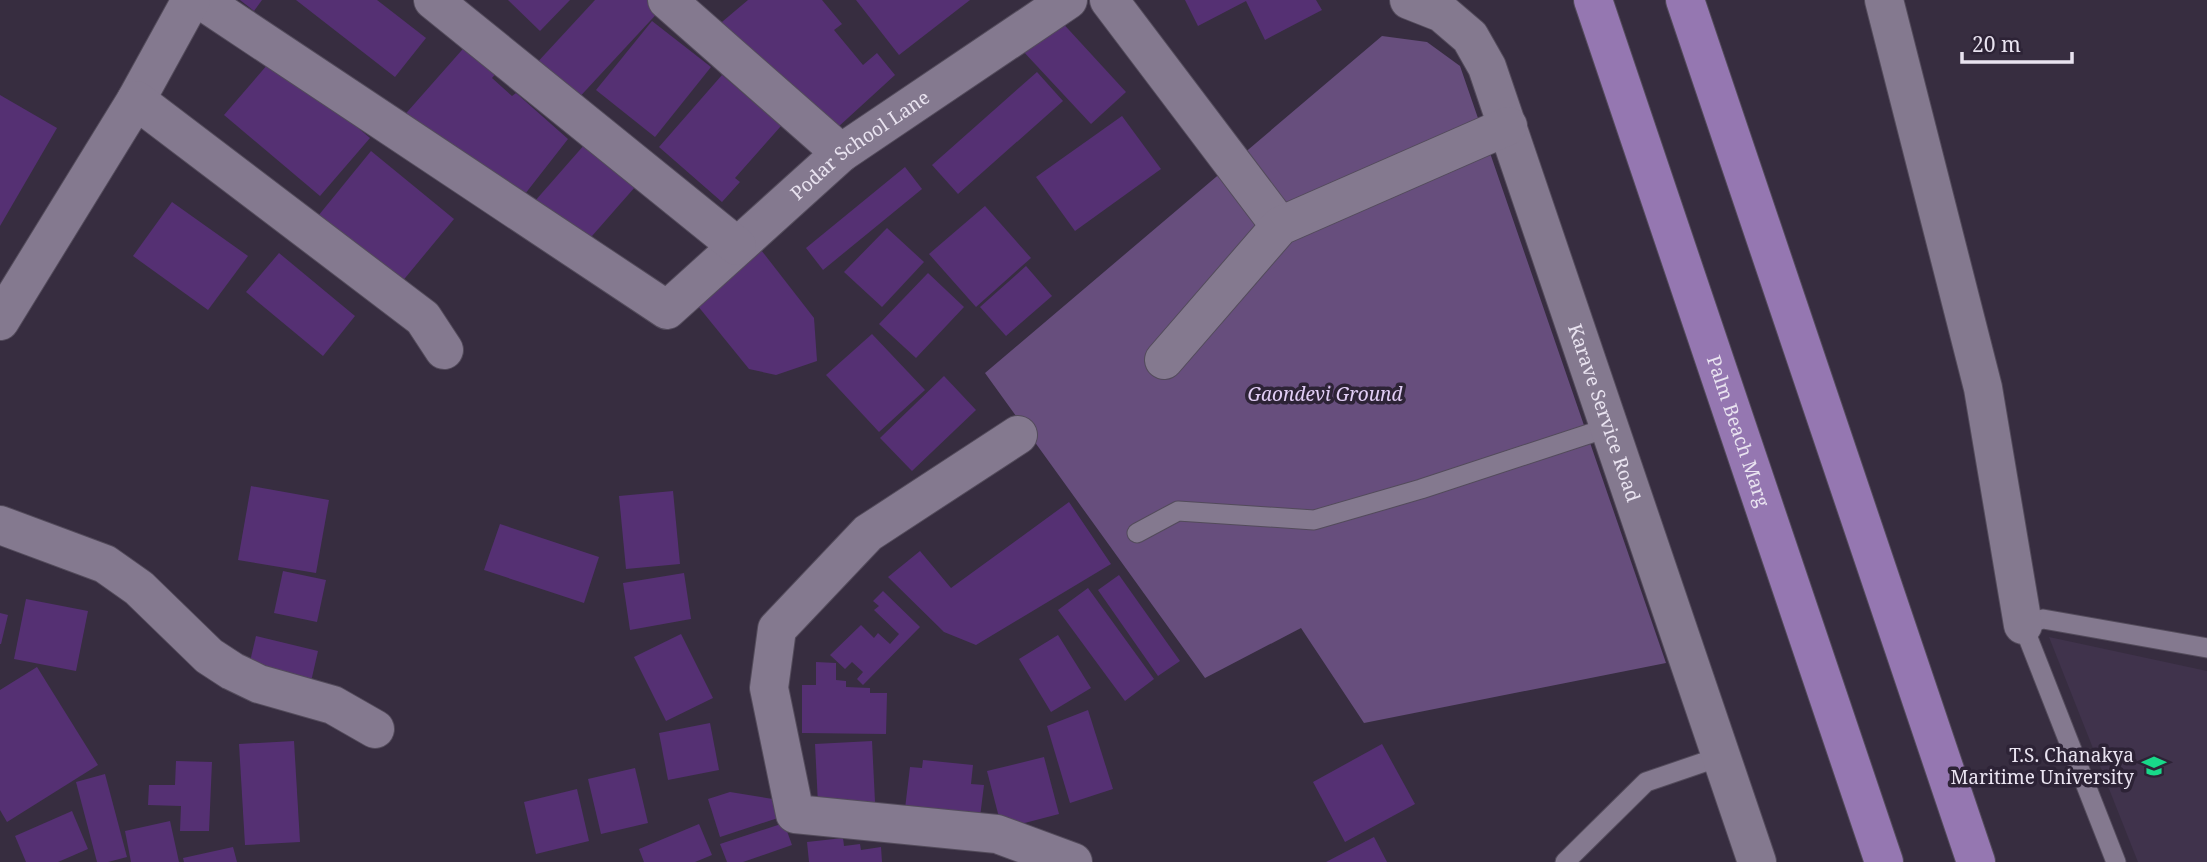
<svg xmlns="http://www.w3.org/2000/svg" width="2207" height="862" font-family="'Noto Serif',serif">
	<style>
		.built { fill: #40334c }
		.green { fill: #674e7d }
		.building { fill: #553073 }
		.lines { fill: none; stroke-linecap: round; stroke-linejoin: round }
		.lane-casing { stroke: #534b5b; stroke-width: 21 }
		.street-casing { stroke: #534b5b; stroke-width: 40 }
		.primary-casing { stroke: #534b5b; stroke-width: 40 }
		.lane { stroke: #84798f; stroke-width: 19 }
		.street { stroke: #84798f; stroke-width: 38 }
		.primary { stroke: #9577b1; stroke-width: 38 }
		.labels { text-anchor: middle; stroke-width: 7; stroke-linejoin: round; paint-order: stroke }
		.street-label { font-size: 19px; fill: #e9e3f0; stroke: #2d2336 }
		.park-label { font-size: 19px; font-style: italic; fill: #e2cef6; stroke: #2d2336 }
		.poi-label { font-size: 19px; fill: #e9e3f0; stroke: #2d2336; text-anchor: end }
	</style>
	<rect width="100%" height="100%" fill="#372d40"/>
	<path class="built" d="M 2049,637 L 2207,671 L 2207,862 L 2138,862 Z"/>
	<path class="green" d="M 1382,36 L 1427,42 L 1460,66 L 1666,663 L 1364,723 L 1301,628 L 1205,678 L 985,373 Z"/>
	<g class="building">
		<path d="M 240,0 L 262,0 L 254,11 Z"/>
		<path d="M 296,0 L 377,0 L 426,38 L 395,77 Z"/>
		<path d="M 508,0 L 570,0 L 540,31 Z"/>
		<path d="M 595,0 L 655,0 L 663,7 L 574,103 L 534,66 Z"/>
		<path d="M 748,0 L 822,0 L 842,24 L 834,30 L 863,65 L 877,53 L 895,75 L 837,128 L 716,27 Z"/>
		<path d="M 856,0 L 970,0 L 899,55 Z"/>
		<path d="M 1185,0 L 1316,0 L 1322,10 L 1265,40 L 1246,1 L 1198,26 Z"/>
		<path d="M 1058,18 L 1126,92 L 1091,124 L 1022,50 Z"/>
		<path d="M 652,21 L 711,67 L 655,137 L 596,90 Z"/>
		<path d="M 469,42 L 500,69 L 492,78 L 512,96 L 516,93 L 568,139 L 525,194 L 401,119 Z"/>
		<path d="M 274,57 L 370,138 L 320,196 L 224,115 Z"/>
		<path d="M 1037,72 L 1063,101 L 958,194 L 932,165 Z"/>
		<path d="M 722,75 L 781,126 L 735,178 L 740,182 L 722,202 L 659,147 Z"/>
		<path d="M 0,95 L 57,128 L 0,226 Z"/>
		<path d="M 1122,116 L 1161,169 L 1075,231 L 1036,177 Z"/>
		<path d="M 585,144 L 635,187 L 585,244 L 535,201 Z"/>
		<path d="M 371,151 L 454,219 L 396,289 L 314,221 Z"/>
		<path d="M 905,167 L 922,189 L 823,270 L 806,248 Z"/>
		<path d="M 172,202 L 248,256 L 208,310 L 133,256 Z"/>
		<path d="M 985,206 L 1031,258 L 976,307 L 929,254 Z"/>
		<path d="M 887,228 L 924,262 L 882,307 L 844,272 Z"/>
		<path d="M 758,246 L 814,318 L 817,361 L 776,375 L 749,369 L 693,300 Z"/>
		<path d="M 279,253 L 355,316 L 323,356 L 246,292 Z"/>
		<path d="M 1026,266 L 1052,296 L 1006,336 L 980,307 Z"/>
		<path d="M 928,273 L 964,307 L 916,358 L 879,324 Z"/>
		<path d="M 872,334 L 925,390 L 879,432 L 826,375 Z"/>
		<path d="M 944,376 L 976,410 L 912,471 L 880,438 Z"/>
		<path d="M 251,486 L 329,500 L 316,573 L 238,560 Z"/>
		<path d="M 673,491 L 680,564 L 626,569 L 619,496 Z"/>
		<path d="M 1069,502 L 1111,564 L 976,645 L 944,632 L 888,577 L 920,551 L 951,588 Z"/>
		<path d="M 500,524 L 599,557 L 584,603 L 484,570 Z"/>
		<path d="M 283,571 L 326,580 L 317,622 L 274,613 Z"/>
		<path d="M 684,573 L 691,619 L 630,630 L 623,583 Z"/>
		<path d="M 1119,575 L 1180,661 L 1158,676 L 1098,590 Z"/>
		<path d="M 1088,588 L 1154,679 L 1125,701 L 1058,610 Z"/>
		<path d="M 883,591 L 920,627 L 863,685 L 857,679 L 863,672 L 852,662 L 845,669 L 830,655 L 861,625 L 874,638 L 878,633 L 890,644 L 899,634 L 874,610 L 879,606 L 873,601 Z"/>
		<path d="M 26,599 L 88,611 L 76,671 L 14,659 Z"/>
		<path d="M 0,613 L 8,615 L 1,644 L 0,644 Z"/>
		<path d="M 681,634 L 713,698 L 666,721 L 634,657 Z"/>
		<path d="M 1058,635 L 1091,688 L 1051,712 L 1019,659 Z"/>
		<path d="M 256,636 L 318,651 L 310,686 L 248,670 Z"/>
		<path d="M 816,662 L 836,663 L 836,680 L 846,681 L 846,687 L 870,688 L 870,693 L 887,693 L 886,734 L 802,733 L 802,685 L 816,685 Z"/>
		<path d="M 37,667 L 98,765 L 7,822 L 0,810 L 0,690 Z"/>
		<path d="M 1088,710 L 1113,789 L 1070,803 L 1047,726 Z"/>
		<path d="M 710,723 L 719,770 L 668,780 L 659,733 Z"/>
		<path d="M 294,741 L 300,842 L 245,845 L 239,744 Z"/>
		<path d="M 872,741 L 875,802 L 818,804 L 815,744 Z"/>
		<path d="M 1382,744 L 1415,804 L 1345,842 L 1313,782 Z"/>
		<path d="M 1044,757 L 1059,814 L 1002,829 L 987,771 Z"/>
		<path d="M 923,760 L 973,765 L 971,784 L 984,785 L 979,825 L 904,817 L 910,767 L 922,768 Z"/>
		<path d="M 176,761 L 212,762 L 209,831 L 180,831 L 181,806 L 148,805 L 149,785 L 175,785 Z"/>
		<path d="M 635,768 L 648,823 L 601,834 L 588,779 Z"/>
		<path d="M 105,774 L 127,857 L 108,862 L 97,862 L 76,782 Z"/>
		<path d="M 577,789 L 589,841 L 536,854 L 524,802 Z"/>
		<path d="M 730,792 L 779,800 L 784,816 L 720,837 L 708,799 Z"/>
		<path d="M 72,811 L 88,849 L 58,862 L 26,862 L 15,836 Z"/>
		<path d="M 170,821 L 179,862 L 131,862 L 125,831 Z"/>
		<path d="M 784,823 L 792,845 L 743,862 L 727,862 L 720,844 Z"/>
		<path d="M 699,824 L 712,855 L 695,862 L 644,862 L 639,849 Z"/>
		<path d="M 1374,837 L 1387,862 L 1326,862 Z"/>
		<path d="M 843,838 L 844,846 L 860,844 L 861,850 L 881,847 L 882,862 L 809,862 L 807,842 Z"/>
		<path d="M 233,847 L 237,862 L 184,862 L 183,858 Z"/>
	</g>
	<g class="lines">
		<g class="lane-casing">
			<g id="lane">
				<path d="M 1137,533 L 1178,511 L 1314,520 L 1421,489 L 1610,427"/>
				<path d="M 1565,862 L 1646,782 L 1722,756"/>
				<path d="M 2116,862 L 2023,625 L 2043,619 L 2207,648"/>
			</g>
		</g>
		<g class="street-casing">
			<g id="street">
				<path id="s1" d="M 201,0 L 667,310 L 841,153 L 1068,0"/>
				<path d="M 433,0 L 737,246"/>
				<path d="M 667,0 L 841,153"/>
				<path d="M 1109,0 L 1280,226"/>
				<path id="s2" d="M 1409,0 L 1442,13 L 1470,37 L 1487,67 L 1757,862"/>
				<path d="M 1884,0 L 1983,388 L 2023,625"/>
				<path d="M 136,100 L 191,0"/>
				<path d="M 0,321 L 136,100 L 423,318 L 444,350"/>
				<path d="M 1164,360 L 1280,226 L 1508,126"/>
				<path d="M 1018,435 L 868,533 L 777,629 L 769,688 L 795,814 L 997,834 L 1073,862"/>
				<path d="M 0,525 L 105,564 L 139,588 L 209,656 L 232,671 L 259,684 L 333,705 L 375,729"/>
			</g>
		</g>
		<g class="primary-casing">
			<g id="primary">
				<path id="s3" d="M 1593,0 L 1884,862"/>
				<path d="M 1685,0 L 1976,862"/>
			</g>
		</g>
		<use href="#lane" class="lane"/>
		<use href="#street" class="street"/>
		<use href="#primary" class="primary"/>
	</g>
	<defs>
		<g id="university-bare" transform="scale(1.89)"><path d="M0-5L7-2L0 1L-7-2ZM-4 1L0 2.5L4 1V4Q0 6-4 4Z" fill="#18d989" stroke="#2d2336" stroke-width="2.5" paint-order="stroke"/></g>
	</defs>
	<g fill-rule="evenodd">
		<use href="#university-bare" x="2154" y="766"/>
	</g>
	<g class="labels">
		<g class="street-label">
			<text dy="7" stroke="none"><textPath href="#s1" startOffset="814">Podar School Lane</textPath></text>
			<text dy="7" stroke="none"><textPath href="#s2" startOffset="472">Karave Service Road</textPath></text>
			<text dy="7" stroke="none"><textPath href="#s3" startOffset="455">Palm Beach Marg</textPath></text>
		</g>
		<g class="park-label">
			<text x="1325" y="401">Gaondevi Ground</text>
		</g>
		<g class="poi-label">
			<text x="2134" y="762">T.S. Chanakya<tspan x="2134" dy="22">Maritime University</tspan></text>
		</g>
	</g>
	<path d="M1962 52v10h110v-10" fill="none" stroke="#e9e3f0" stroke-width="3.5"/>
	<text x="1972" y="52" font-size="21" fill="#e9e3f0" stroke="#2d2336" stroke-width="5" paint-order="stroke">20 m</text>
</svg>
